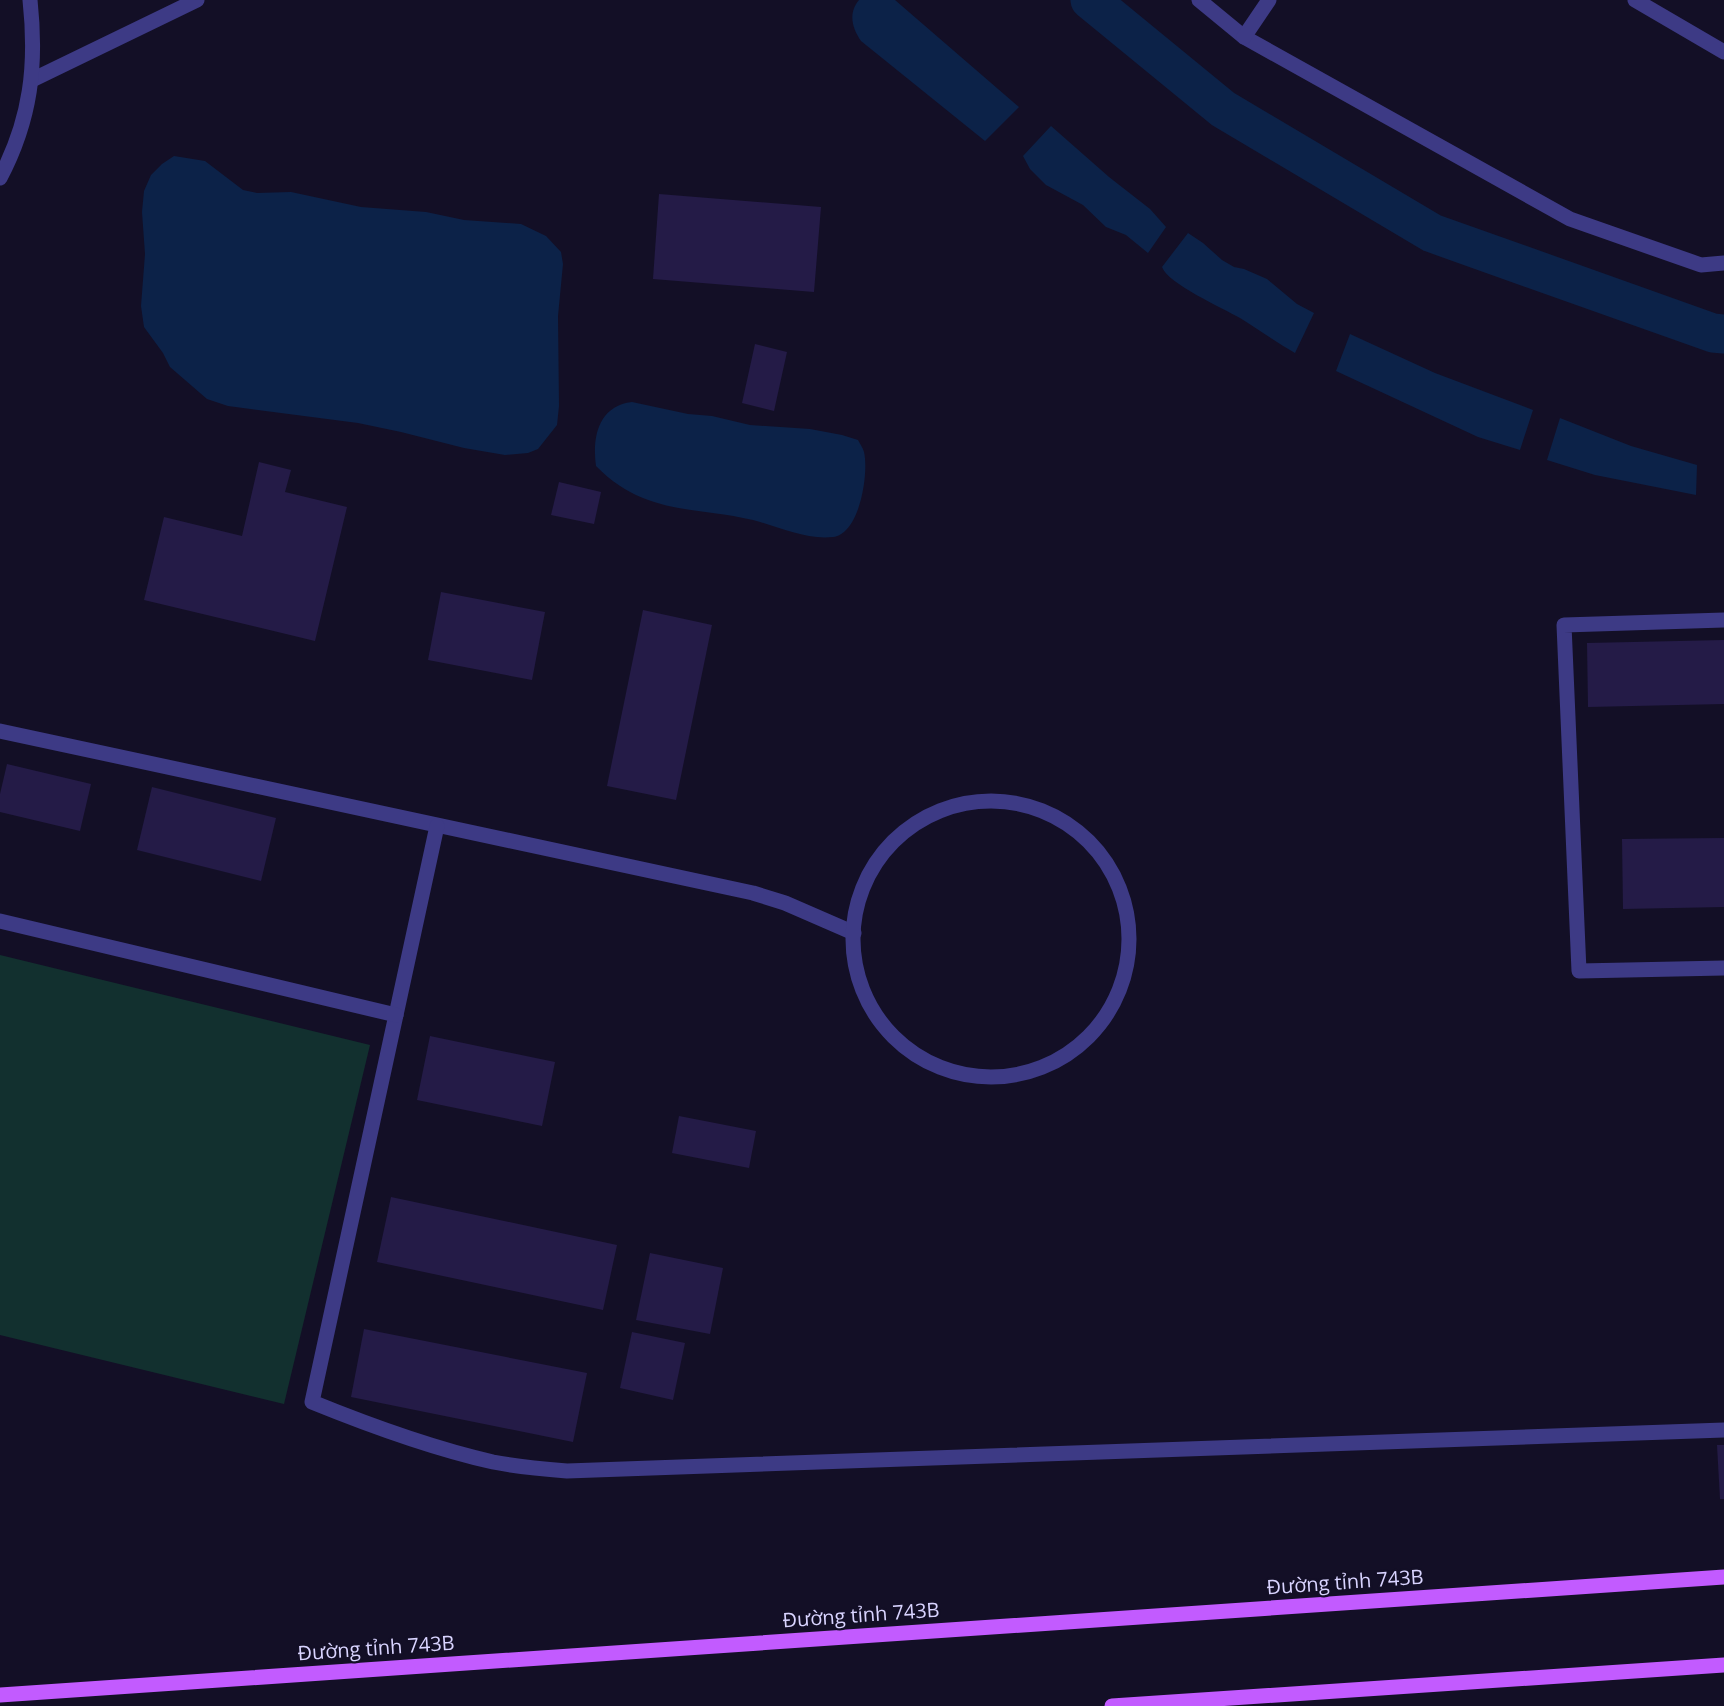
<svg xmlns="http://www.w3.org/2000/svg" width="1724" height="1706" font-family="'Open Sans',sans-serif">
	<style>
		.green { fill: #12302f }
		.water { fill: #0c2248 }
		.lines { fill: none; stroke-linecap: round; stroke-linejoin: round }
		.canal { stroke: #0c2248; stroke-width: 39 }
		.building { fill: #241b47 }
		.service { stroke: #3d3a85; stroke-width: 15 }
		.minor { stroke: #3d3a85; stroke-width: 15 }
		.primary { stroke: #c25bff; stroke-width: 15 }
		.labels { text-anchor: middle; stroke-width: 4.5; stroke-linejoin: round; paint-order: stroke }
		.street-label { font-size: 20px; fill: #d9d4ff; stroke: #130f26 }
	</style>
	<rect width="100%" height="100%" fill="#130f26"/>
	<path class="green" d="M 0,955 L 370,1045 L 284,1404 L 0,1335 Z"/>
	<g class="water">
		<path d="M 859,0 L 895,0 L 1019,107 L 985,141 L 861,41 C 852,28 848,13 859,0 Z"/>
		<path d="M 1051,126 L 1109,177 L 1150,209 L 1166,227 L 1148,253 L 1126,235 L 1106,227 L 1083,205 L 1046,185 L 1030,169 L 1023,156 Z"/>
		<path d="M 174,156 L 205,161 L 243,190 L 257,193 L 291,192 L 361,207 L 426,212 L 464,220 L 521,224 L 546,236 L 561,252 L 563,264 L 558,316 L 559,406 L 557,425 L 538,449 L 528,453 L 505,455 L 464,448 L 401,432 L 358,423 L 228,406 L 207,399 L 170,367 L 163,353 L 144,327 L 141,306 L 145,254 L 142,212 L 144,191 L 151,175 L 162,164 Z"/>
		<path d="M 1188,233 L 1203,243 L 1222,260 L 1234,267 L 1244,269 L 1267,279 L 1297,304 L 1314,313 L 1295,353 C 1276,342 1258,329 1240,318 C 1223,308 1168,284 1162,267 Z"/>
		<path d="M 1350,334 L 1435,373 L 1533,410 L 1520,450 L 1478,437 L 1336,371 Z"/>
		<path d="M 632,402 L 688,414 L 712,416 L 750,425 L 810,429 L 842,435 L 858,440 C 860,444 863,448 864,452 C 869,473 860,534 833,537 C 806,540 779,527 753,520 C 692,506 644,515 596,466 C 592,438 598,406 632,402 Z"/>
		<path d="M 1560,418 L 1631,446 L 1697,465 L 1696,495 L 1595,475 L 1547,460 Z"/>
	</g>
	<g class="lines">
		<path class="canal" d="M 1090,0 L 1223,109 L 1432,233 L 1713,333 L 1724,334"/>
	</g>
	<g class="building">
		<path d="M 659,194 L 821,207 L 814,292 L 653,279 Z"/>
		<path d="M 755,344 L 787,352 L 774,411 L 742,403 Z"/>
		<path d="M 259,462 L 291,470 L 285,492 L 347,507 L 315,641 L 144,600 L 164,517 L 242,536 Z"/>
		<path d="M 559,482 L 601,492 L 594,524 L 551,515 Z"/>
		<path d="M 441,592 L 545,612 L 532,680 L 428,660 Z"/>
		<path d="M 643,610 L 712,625 L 676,800 L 607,786 Z"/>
		<path d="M 1724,640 L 1724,704 L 1588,707 L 1587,643 Z"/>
		<path d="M 7,764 L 91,784 L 80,831 L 0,812 L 0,794 Z"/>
		<path d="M 152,787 L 276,818 L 261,881 L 137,850 Z"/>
		<path d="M 1724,838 L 1724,907 L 1623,909 L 1622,839 Z"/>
		<path d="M 430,1036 L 555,1062 L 542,1126 L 417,1100 Z"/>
		<path d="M 679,1116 L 756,1131 L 749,1168 L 672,1153 Z"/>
		<path d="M 391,1197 L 617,1245 L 603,1310 L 377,1262 Z"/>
		<path d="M 650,1253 L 723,1268 L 710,1334 L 636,1320 Z"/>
		<path d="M 364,1329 L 587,1373 L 573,1442 L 351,1397 Z"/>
		<path d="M 632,1332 L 685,1343 L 673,1400 L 620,1388 Z"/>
		<path d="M 1717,1445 L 1724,1445 L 1724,1499 L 1720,1499 Z"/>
	</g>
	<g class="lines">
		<g class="service">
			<path d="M 1635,0 L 1724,52"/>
			<path d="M 32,80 L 197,0"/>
			<path d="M 0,178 C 31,119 37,65 30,0"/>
			<path d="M 1724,620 L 1564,625 L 1579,971 L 1724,968"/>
			<path d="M 0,731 L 753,893 L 785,903 L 854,933"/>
			<circle cx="991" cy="939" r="138"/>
			<path d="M 437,826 L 312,1402 C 371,1426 431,1448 493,1462 C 518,1467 542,1469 567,1471 L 1724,1430"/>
			<path d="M 0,921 L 396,1015"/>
		</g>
		<g class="minor">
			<path d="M 1199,0 L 1244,37 L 1570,219 L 1701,265 L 1724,263"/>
			<path d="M 1244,37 L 1269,0"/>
		</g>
		<g class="primary">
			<path d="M 0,1695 L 1724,1577"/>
			<path d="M 1112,1706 L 1724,1665"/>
		</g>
	</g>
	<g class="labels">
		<g class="street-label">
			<text transform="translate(1345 1582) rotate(-4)" y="7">Đường tỉnh 743B</text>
			<text transform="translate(861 1615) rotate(-4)" y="7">Đường tỉnh 743B</text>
			<text transform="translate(376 1648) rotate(-4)" y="7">Đường tỉnh 743B</text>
		</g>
	</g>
</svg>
